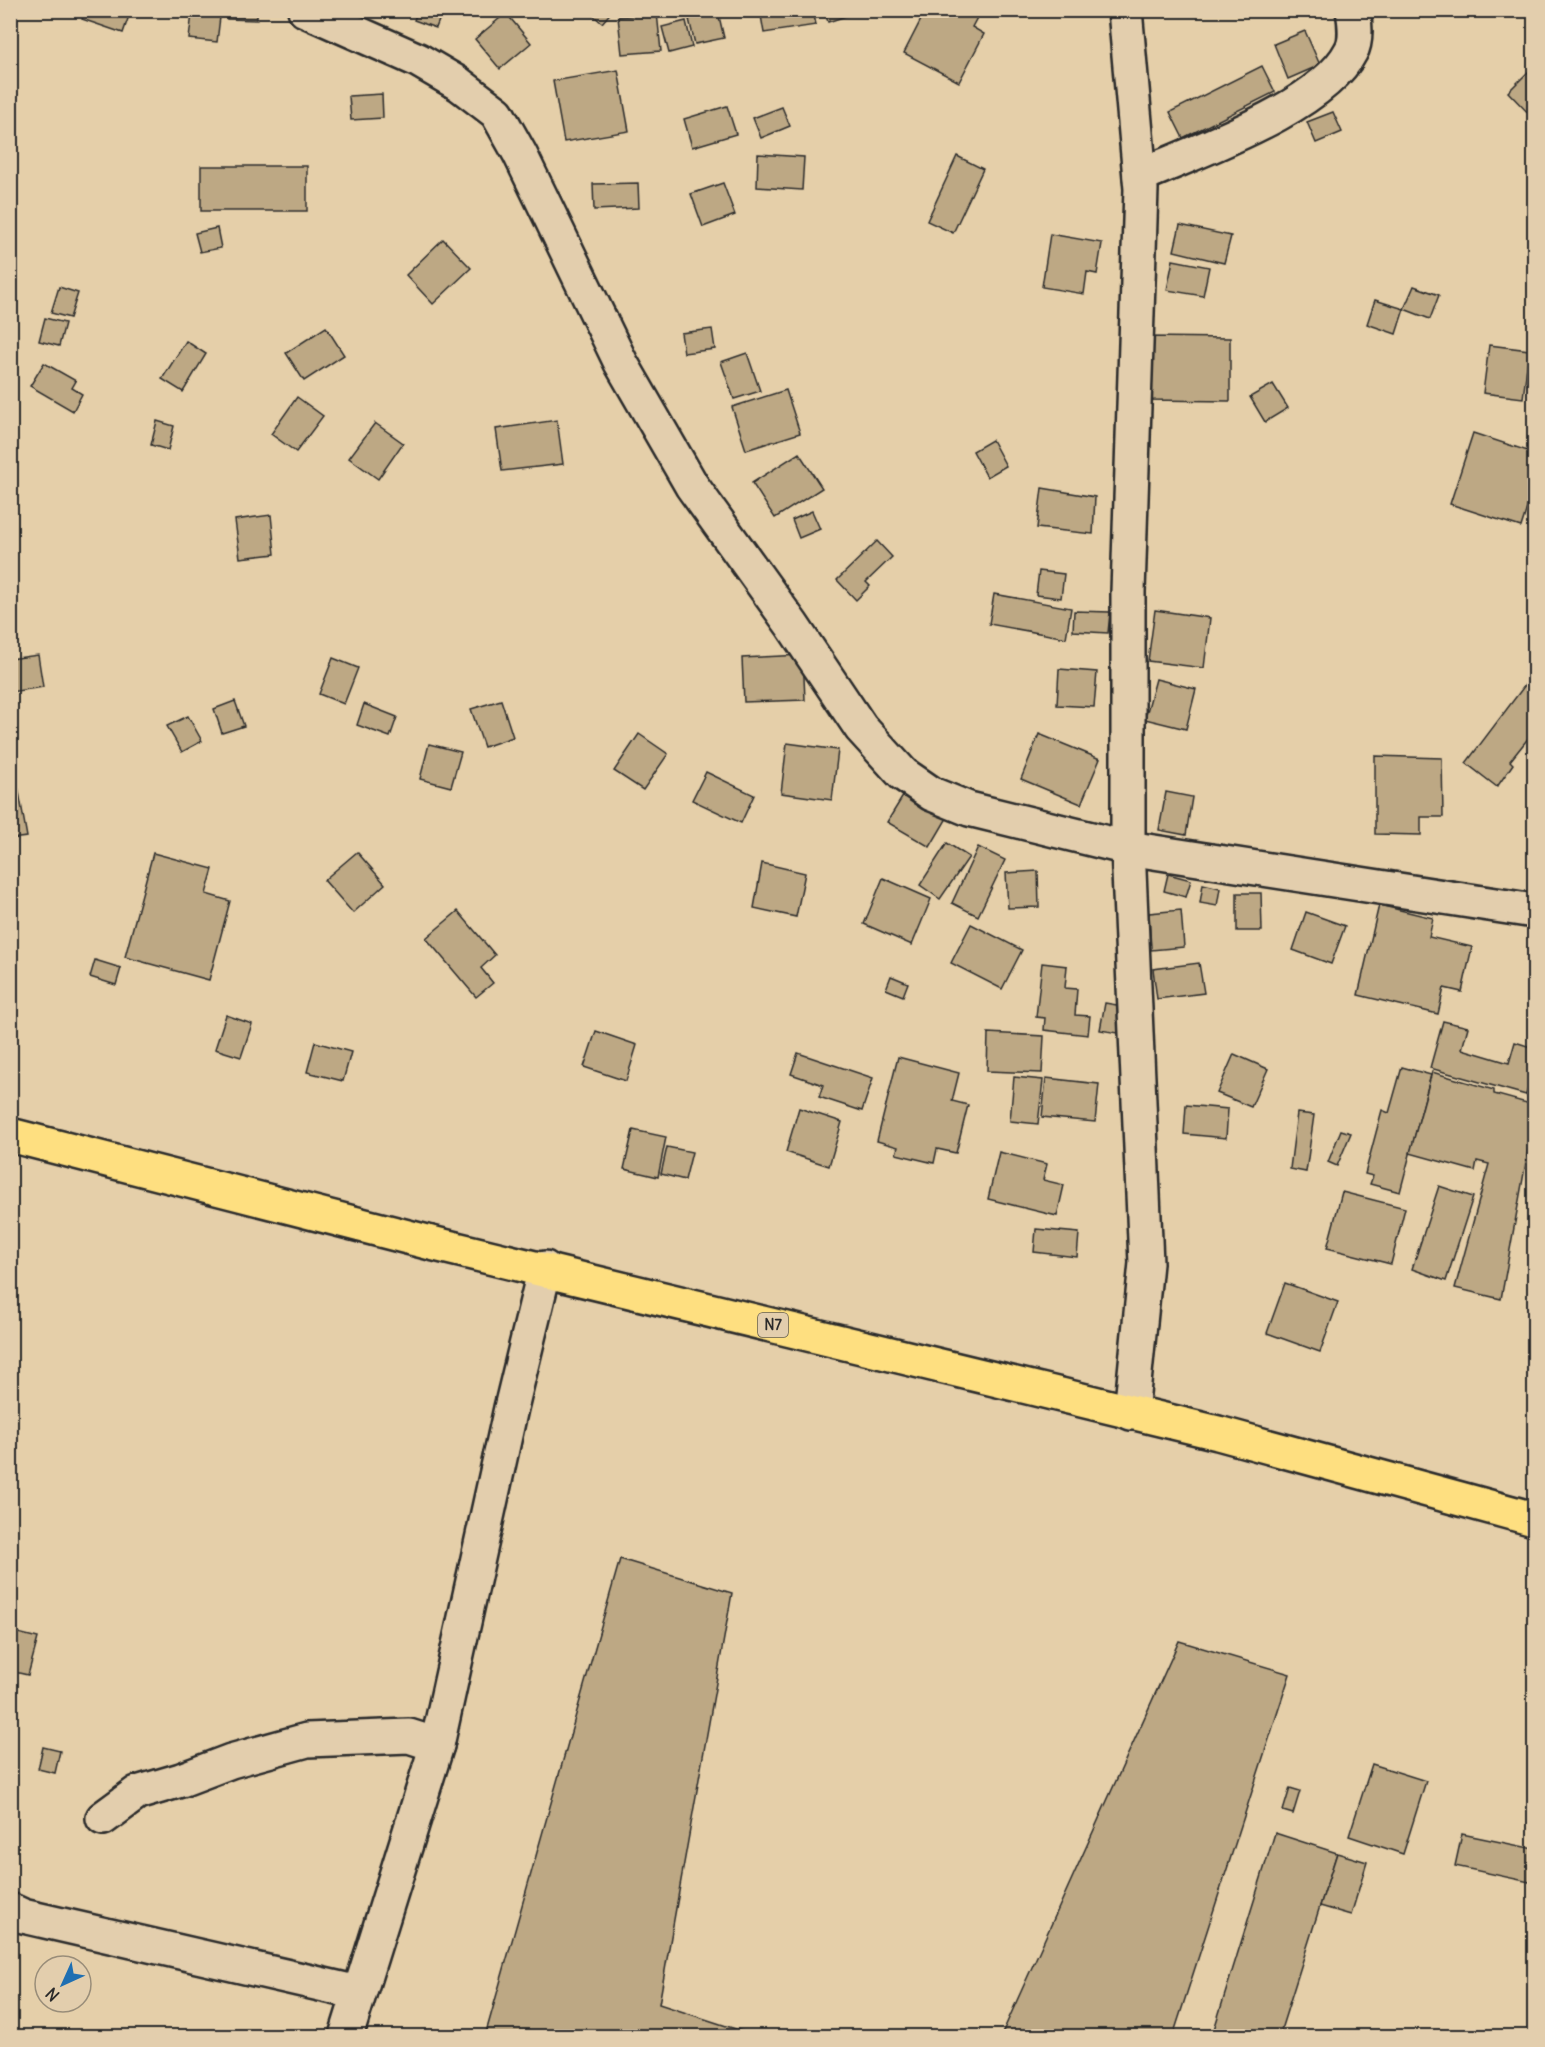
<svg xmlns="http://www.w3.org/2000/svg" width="1545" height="2047" font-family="Delius,sans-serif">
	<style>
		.building { fill: #bda884; stroke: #2b2b2b; stroke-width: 1.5 }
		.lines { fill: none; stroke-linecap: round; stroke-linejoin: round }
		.minor-casing { stroke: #2b2b2b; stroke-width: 38 }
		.highway-casing { stroke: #2b2b2b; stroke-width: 38 }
		.minor { stroke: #e3cead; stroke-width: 33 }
		.highway { stroke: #fedf80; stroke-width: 33 }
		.labels { text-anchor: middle; stroke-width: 6; stroke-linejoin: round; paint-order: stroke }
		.shield { fill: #e3cead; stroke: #625c52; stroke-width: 1.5 }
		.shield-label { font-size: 15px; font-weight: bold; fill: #2b2b2b }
	</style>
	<rect width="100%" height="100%" fill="#e5cfa9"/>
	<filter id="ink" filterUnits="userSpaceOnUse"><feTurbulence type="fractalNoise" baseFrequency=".0167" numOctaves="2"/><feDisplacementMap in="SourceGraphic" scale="12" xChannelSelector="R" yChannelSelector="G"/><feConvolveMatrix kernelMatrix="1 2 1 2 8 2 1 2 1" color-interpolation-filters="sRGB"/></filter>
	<g filter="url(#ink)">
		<g class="building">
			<path d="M 85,10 L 131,10 L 123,33 L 82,19 Z"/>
			<path d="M 227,10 L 257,10 L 257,20 L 227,19 Z"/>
			<path d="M 418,10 L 443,10 L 436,28 L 414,20 Z"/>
			<path d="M 587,10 L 613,10 L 602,23 Z"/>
			<path d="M 760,10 L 813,10 L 816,25 L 764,33 Z"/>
			<path d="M 824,10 L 858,10 L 858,12 L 828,22 Z"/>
			<path d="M 926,10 L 981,10 L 972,27 L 984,34 L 959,82 L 904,53 Z"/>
			<path d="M 718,12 L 724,38 L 695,44 L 689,19 Z"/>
			<path d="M 192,13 L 220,17 L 217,42 L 189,39 Z"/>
			<path d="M 506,13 L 531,43 L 500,69 L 475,39 Z"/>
			<path d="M 657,13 L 661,51 L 622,54 L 618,17 Z"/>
			<path d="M 686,21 L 692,47 L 669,53 L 662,27 Z"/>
			<path d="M 1305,31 L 1320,65 L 1288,79 L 1274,44 Z"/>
			<path d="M 1262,66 L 1275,92 L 1183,138 L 1170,112 Z"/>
			<path d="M 618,70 L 629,131 L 564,142 L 553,81 Z"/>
			<path d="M 1529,71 L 1534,76 L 1534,119 L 1508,92 Z"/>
			<path d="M 382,94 L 383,118 L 351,120 L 349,96 Z"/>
			<path d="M 727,106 L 736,134 L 692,147 L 684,119 Z"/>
			<path d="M 782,107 L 790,126 L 761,138 L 753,118 Z"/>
			<path d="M 1333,112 L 1342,132 L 1316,143 L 1307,122 Z"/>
			<path d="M 758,154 L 804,157 L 802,190 L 757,187 Z"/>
			<path d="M 957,156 L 983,169 L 953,233 L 927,221 Z"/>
			<rect x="201" y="166" width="106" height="45"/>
			<path d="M 638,183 L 639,208 L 594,210 L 593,184 Z"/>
			<path d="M 723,183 L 735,215 L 703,227 L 691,194 Z"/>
			<path d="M 1180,225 L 1231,236 L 1224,263 L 1174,251 Z"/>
			<path d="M 217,228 L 221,248 L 200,252 L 195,233 Z"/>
			<path d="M 1050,234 L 1102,243 L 1097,274 L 1087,272 L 1084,294 L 1042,287 Z"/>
			<path d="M 443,239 L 471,268 L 433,304 L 406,275 Z"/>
			<path d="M 1173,260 L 1209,267 L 1203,296 L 1167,290 Z"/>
			<path d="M 1414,286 L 1439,295 L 1430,319 L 1404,309 Z"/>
			<path d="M 59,287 L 78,293 L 70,318 L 51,313 Z"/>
			<path d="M 1375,300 L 1404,309 L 1396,334 L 1367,324 Z"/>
			<path d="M 45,318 L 65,323 L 59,346 L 39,341 Z"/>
			<path d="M 326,327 L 344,355 L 304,381 L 286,353 Z"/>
			<path d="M 712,329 L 715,349 L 684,353 L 681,333 Z"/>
			<path d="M 1147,337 L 1230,338 L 1230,401 L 1146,400 Z"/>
			<path d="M 186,341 L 206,354 L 183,392 L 162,379 Z"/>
			<path d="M 1489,345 L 1529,350 L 1523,398 L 1483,393 Z"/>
			<path d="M 747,353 L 760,391 L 734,399 L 721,362 Z"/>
			<path d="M 44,363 L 76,381 L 72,388 L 82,394 L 73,411 L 30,386 Z"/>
			<path d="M 1273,384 L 1288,408 L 1265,422 L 1250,397 Z"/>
			<path d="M 786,390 L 800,433 L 746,450 L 732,407 Z"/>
			<path d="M 297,397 L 323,416 L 296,452 L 271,434 Z"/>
			<path d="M 557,420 L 563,464 L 502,471 L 496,429 Z"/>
			<path d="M 157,421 L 174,426 L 168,450 L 151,445 Z"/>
			<path d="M 375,423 L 403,443 L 378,479 L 349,458 Z"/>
			<path d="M 1473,433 L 1534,453 L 1534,486 L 1521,527 L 1450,504 Z"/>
			<path d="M 992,440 L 1006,466 L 987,477 L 973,451 Z"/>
			<path d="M 799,453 L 822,488 L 775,518 L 752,483 Z"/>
			<path d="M 1042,488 L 1095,497 L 1093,534 L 1037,528 Z"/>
			<path d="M 812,511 L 820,529 L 799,538 L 792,520 Z"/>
			<path d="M 271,515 L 275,554 L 240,558 L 235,520 Z"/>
			<path d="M 877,541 L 892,557 L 866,582 L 870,586 L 856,600 L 837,580 Z"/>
			<path d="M 1039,571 L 1064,574 L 1061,598 L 1036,595 Z"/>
			<path d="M 994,594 L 1071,608 L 1066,638 L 989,624 Z"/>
			<path d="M 1155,610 L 1210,618 L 1204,668 L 1148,661 Z"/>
			<path d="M 1074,611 L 1110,612 L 1108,633 L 1073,631 Z"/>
			<path d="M 38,655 L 43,687 L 10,692 L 10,659 Z"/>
			<path d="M 803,655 L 805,700 L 744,702 L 742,658 Z"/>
			<path d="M 333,658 L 358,668 L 344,704 L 319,694 Z"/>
			<path d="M 1059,669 L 1097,672 L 1094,707 L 1057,705 Z"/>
			<path d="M 1156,679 L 1196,689 L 1186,729 L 1145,719 Z"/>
			<path d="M 1528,681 L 1534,686 L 1534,731 L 1510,761 L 1513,764 L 1497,787 L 1466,763 Z"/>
			<path d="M 501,700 L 513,737 L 484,747 L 471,709 Z"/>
			<path d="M 235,701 L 244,726 L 222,733 L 214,709 Z"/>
			<path d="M 364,704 L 397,717 L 390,737 L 357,725 Z"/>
			<path d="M 188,716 L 202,741 L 182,752 L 167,726 Z"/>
			<path d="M 639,734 L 668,754 L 643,790 L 614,771 Z"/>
			<path d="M 1039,734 L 1100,759 L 1081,804 L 1021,779 Z"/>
			<path d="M 787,743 L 838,750 L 832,800 L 781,793 Z"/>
			<path d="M 429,744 L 461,752 L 451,787 L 420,779 Z"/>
			<path d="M 1375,756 L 1442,758 L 1443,817 L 1421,817 L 1421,835 L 1375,834 Z"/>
			<path d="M 706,772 L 754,795 L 741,823 L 692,800 Z"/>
			<path d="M 17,781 L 27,837 L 10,839 L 10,782 Z"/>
			<path d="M 908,788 L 950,813 L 930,847 L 887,822 Z"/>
			<path d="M 1166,792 L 1192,797 L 1186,835 L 1159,830 Z"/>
			<path d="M 947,843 L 969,857 L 940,899 L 920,885 Z"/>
			<path d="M 978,847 L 1005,860 L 978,916 L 952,903 Z"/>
			<path d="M 357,852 L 385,884 L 353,913 L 324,880 Z"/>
			<path d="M 153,853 L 213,869 L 206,894 L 230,901 L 209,980 L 125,957 Z"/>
			<path d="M 762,863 L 805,873 L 796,917 L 754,908 Z"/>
			<path d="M 1038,871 L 1039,907 L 1008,908 L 1006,873 Z"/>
			<path d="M 1168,874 L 1191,880 L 1186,897 L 1164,891 Z"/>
			<path d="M 883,878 L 931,899 L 912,945 L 864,924 Z"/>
			<path d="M 1203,884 L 1220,888 L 1217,906 L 1200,903 Z"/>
			<path d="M 1237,893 L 1261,893 L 1262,931 L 1237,931 Z"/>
			<path d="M 1379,905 L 1433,918 L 1429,937 L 1472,947 L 1462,992 L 1444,988 L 1438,1014 L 1358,995 Z"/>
			<path d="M 1181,910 L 1184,947 L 1151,950 L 1149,913 Z"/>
			<path d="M 458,911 L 495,955 L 481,968 L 493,983 L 476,997 L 426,938 Z"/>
			<path d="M 1306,912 L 1345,926 L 1331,964 L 1293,950 Z"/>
			<path d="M 971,924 L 1022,950 L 1002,989 L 951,963 Z"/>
			<path d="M 95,960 L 121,968 L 116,985 L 90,977 Z"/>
			<path d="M 1042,963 L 1067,966 L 1065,988 L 1077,989 L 1075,1015 L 1090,1016 L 1088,1035 L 1044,1030 L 1045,1018 L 1036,1017 Z"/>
			<path d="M 1199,963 L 1204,993 L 1157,999 L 1153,969 Z"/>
			<path d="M 891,976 L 908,983 L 903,996 L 886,989 Z"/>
			<path d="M 1105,1003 L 1129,1007 L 1124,1034 L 1100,1030 Z"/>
			<path d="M 226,1015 L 252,1024 L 241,1057 L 215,1049 Z"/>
			<path d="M 1443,1021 L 1468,1027 L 1462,1049 L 1509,1063 L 1515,1042 L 1534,1048 L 1534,1067 L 1526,1095 L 1430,1068 Z"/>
			<path d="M 596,1031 L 637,1045 L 626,1081 L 584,1067 Z"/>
			<path d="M 988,1033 L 1044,1036 L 1042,1073 L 987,1071 Z"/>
			<path d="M 315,1042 L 351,1052 L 343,1081 L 307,1072 Z"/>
			<path d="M 798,1053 L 873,1078 L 862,1111 L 819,1097 L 823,1085 L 791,1074 Z"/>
			<path d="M 1234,1054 L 1268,1069 L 1251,1107 L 1217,1093 Z"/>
			<path d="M 898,1057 L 959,1073 L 952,1101 L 968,1105 L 956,1153 L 937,1149 L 934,1163 L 896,1154 L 898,1147 L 877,1141 Z"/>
			<path d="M 1402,1067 L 1431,1075 L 1400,1192 L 1370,1184 L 1373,1176 L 1365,1174 L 1382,1110 L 1389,1113 Z"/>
			<path d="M 1432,1072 L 1494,1090 L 1494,1094 L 1534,1105 L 1534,1118 L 1501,1299 L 1455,1288 L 1489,1164 L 1477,1161 L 1475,1171 L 1410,1153 Z"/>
			<path d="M 1014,1077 L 1043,1080 L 1038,1124 L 1010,1121 Z"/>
			<path d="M 1046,1078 L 1099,1084 L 1095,1122 L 1042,1117 Z"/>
			<path d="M 1186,1105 L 1228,1109 L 1226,1138 L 1184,1134 Z"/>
			<path d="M 799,1108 L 842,1122 L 829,1166 L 786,1152 Z"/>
			<path d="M 1297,1113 L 1314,1115 L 1306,1172 L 1290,1169 Z"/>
			<path d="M 633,1130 L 666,1137 L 658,1177 L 624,1169 Z"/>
			<path d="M 1341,1130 L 1351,1133 L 1337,1166 L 1328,1162 Z"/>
			<path d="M 667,1147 L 692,1152 L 685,1180 L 661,1174 Z"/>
			<path d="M 999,1152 L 1047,1164 L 1043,1180 L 1064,1185 L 1057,1216 L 988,1199 Z"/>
			<path d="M 1439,1186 L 1473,1197 L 1446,1281 L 1412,1269 Z"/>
			<path d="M 1342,1192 L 1405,1208 L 1391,1264 L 1327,1248 Z"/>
			<path d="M 1036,1229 L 1079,1233 L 1077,1257 L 1034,1252 Z"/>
			<path d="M 1285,1283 L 1338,1302 L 1320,1352 L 1267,1333 Z"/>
			<path d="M 620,1559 L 732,1593 L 659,2004 L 757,2036 L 485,2036 Z"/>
			<path d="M 10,1631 L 38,1638 L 28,1675 L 10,1671 Z"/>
			<path d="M 1179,1641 L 1290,1674 L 1173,2036 L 1001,2036 Z"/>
			<path d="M 43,1747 L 60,1751 L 55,1773 L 38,1769 Z"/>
			<path d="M 1372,1764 L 1426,1781 L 1403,1854 L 1349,1836 Z"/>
			<path d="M 1290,1788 L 1300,1791 L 1293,1814 L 1283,1811 Z"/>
			<path d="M 1275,1833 L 1337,1853 L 1320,1906 L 1279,2036 L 1212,2036 Z"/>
			<path d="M 1462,1834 L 1534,1849 L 1534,1883 L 1455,1866 Z"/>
			<path d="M 1337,1853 L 1367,1862 L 1351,1915 L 1320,1906 Z"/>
		</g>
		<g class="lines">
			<g class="minor-casing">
				<g id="minor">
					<path d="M 305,10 L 418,60 L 459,84 L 497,113 L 520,154 L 621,363 L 692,486 L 792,625 L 861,728 L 903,774 L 932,794 L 969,809 L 1128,848 L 1534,911"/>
					<path d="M 1125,10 L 1141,189 L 1128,592 L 1128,848 L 1146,1263 L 1131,1413"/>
					<path d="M 1140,176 C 1198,150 1322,108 1351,51 C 1357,41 1355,22 1353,10"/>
					<path d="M 103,1818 L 137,1793 L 181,1780 L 231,1761 L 307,1740 L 409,1736 L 437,1745"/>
					<path d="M 10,1910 L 23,1916 L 359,1993"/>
					<path d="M 346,2036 L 437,1745 L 511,1408 L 545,1268"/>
				</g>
			</g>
			<g class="highway-casing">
				<path id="highway" d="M 10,1135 L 431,1243 L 1218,1433 L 1534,1519"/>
			</g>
			<use href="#minor" class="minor"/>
			<use href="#highway" class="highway"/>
		</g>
	</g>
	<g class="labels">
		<rect class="shield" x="758" y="1313" width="30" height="24" rx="4.5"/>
		<g class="shield-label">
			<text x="773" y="1330">N7</text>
		</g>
	</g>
	<rect width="1545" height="2047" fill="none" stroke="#e3cead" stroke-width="36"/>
	<rect x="18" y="18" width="1509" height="2011" fill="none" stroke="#2b2b2b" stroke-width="2" filter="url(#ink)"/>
	<g transform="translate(63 1984) rotate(225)"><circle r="28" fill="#e3cead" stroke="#998d79" stroke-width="1.5"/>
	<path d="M0-4.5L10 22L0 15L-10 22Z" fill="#1f6fb2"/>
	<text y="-9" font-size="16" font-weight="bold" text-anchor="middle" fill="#2b2b2b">N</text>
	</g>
</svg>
